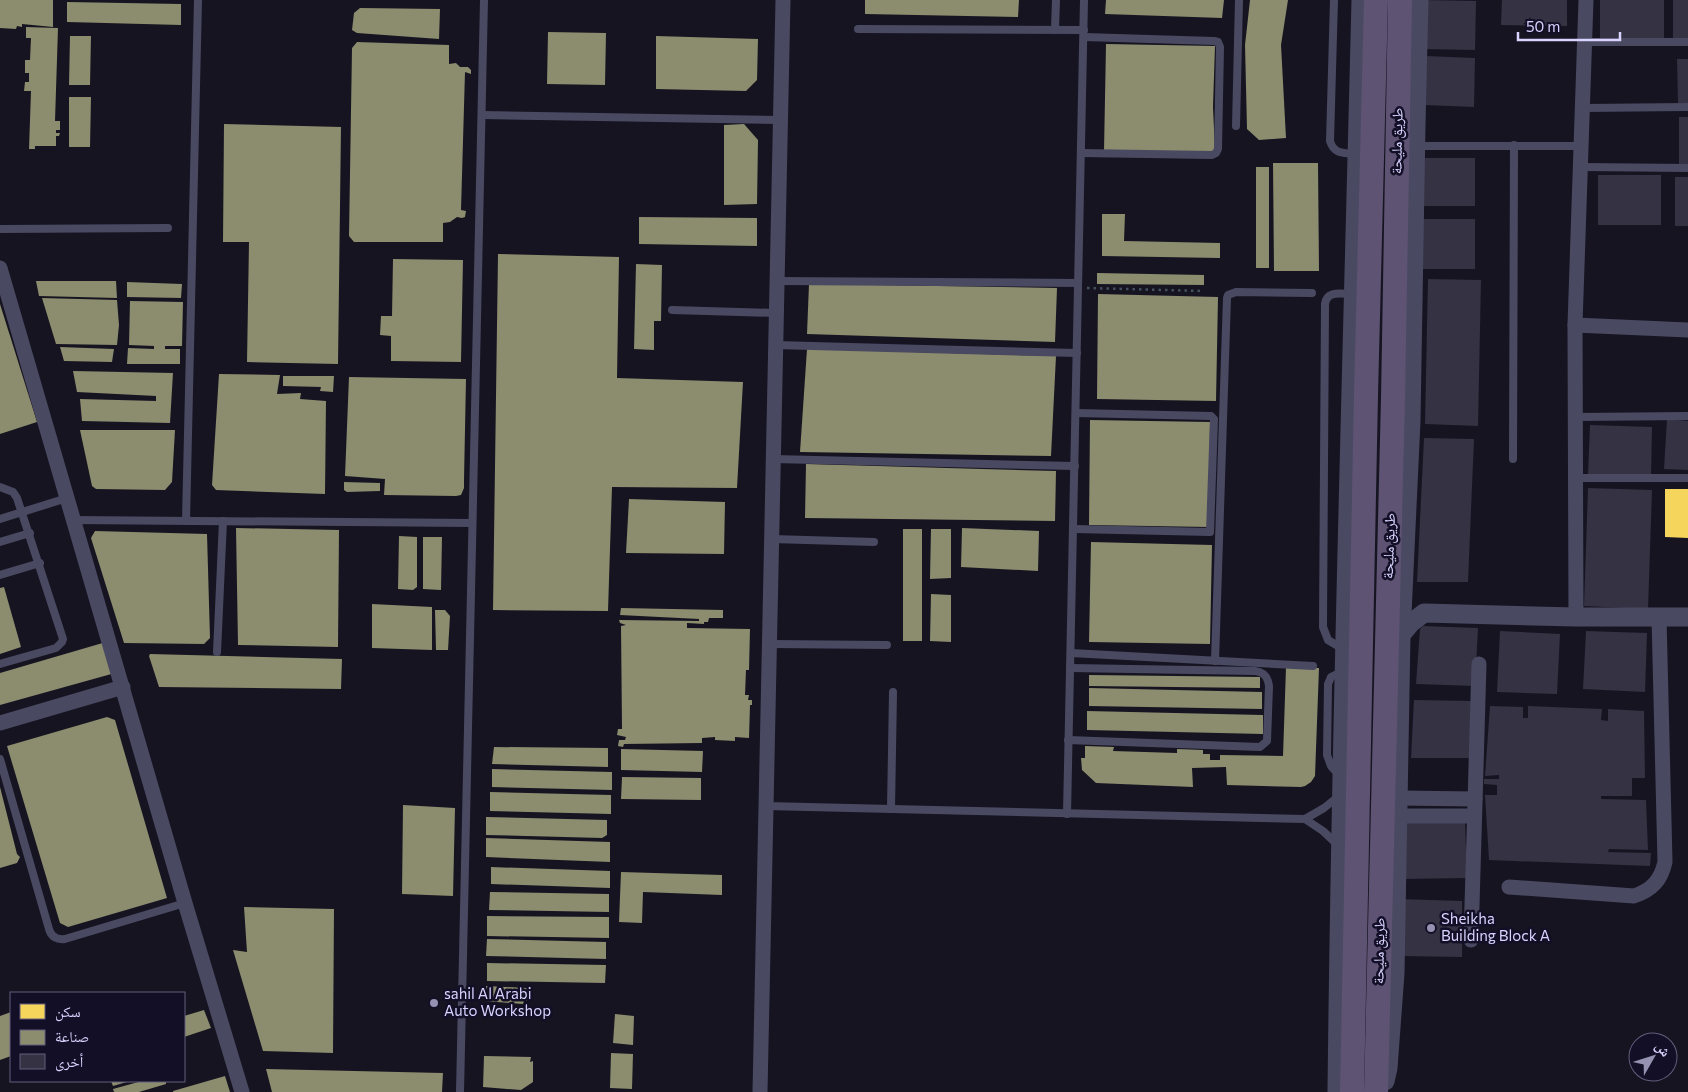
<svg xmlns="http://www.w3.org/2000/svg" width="1688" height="1092" font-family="Commissioner,'Noto Naskh Arabic',sans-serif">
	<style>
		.homes { fill: #f6d55c }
		.industry { fill: #8c8c6e }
		.building { fill: #343243 }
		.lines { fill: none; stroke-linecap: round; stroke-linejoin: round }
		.path { stroke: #44505f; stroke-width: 2.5; stroke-dasharray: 2.5 4; stroke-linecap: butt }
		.service { stroke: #4a4962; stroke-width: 8 }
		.minor { stroke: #4a4962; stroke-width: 15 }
		.tertiary { stroke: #4a4962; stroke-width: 19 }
		.primary { stroke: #5e5373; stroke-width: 24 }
		.poi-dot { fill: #9591b1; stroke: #130f26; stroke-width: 2 }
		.labels { text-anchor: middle; stroke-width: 5; stroke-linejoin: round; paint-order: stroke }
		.street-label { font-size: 15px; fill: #d9d4ff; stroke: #130f26 }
		.poi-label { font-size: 15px; fill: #d9d4ff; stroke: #130f26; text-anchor: start }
	</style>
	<rect width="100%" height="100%" fill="#161421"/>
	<path class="homes" d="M 1665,489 L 1688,489 L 1688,538 L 1665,537 Z"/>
	<g class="industry">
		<path d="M 0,0 L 53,0 L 53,27 L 22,24 L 22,27 L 17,26 L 16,29 L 0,28 Z"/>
		<path d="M 865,0 L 1019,0 L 1018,17 L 865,14 Z"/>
		<path d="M 1106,0 L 1224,0 L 1222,18 L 1105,14 Z"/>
		<path d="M 1250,0 L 1288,0 L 1281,45 L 1286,138 L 1259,140 L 1247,129 L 1245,45 Z"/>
		<path d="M 67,2 L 181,4 L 181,25 L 67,22 Z"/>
		<path d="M 360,8 L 440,9 L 439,39 L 357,33 L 352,30 L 354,13 Z"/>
		<path d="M 26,27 L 58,28 L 55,121 L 60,121 L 60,130 L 56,130 L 56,133 L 60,133 L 59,136 L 56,136 L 56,146 L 35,146 L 35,149 L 29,149 L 31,91 L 24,91 L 25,82 L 29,82 L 29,73 L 25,73 L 25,60 L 30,60 L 31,38 L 26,38 Z"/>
		<path d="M 548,32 L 606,33 L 605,85 L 547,84 Z"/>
		<path d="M 70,36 L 91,36 L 90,85 L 69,85 Z"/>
		<path d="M 656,36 L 758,39 L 757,80 L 746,91 L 656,89 Z"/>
		<path d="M 357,42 L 449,45 L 449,64 L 456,63 L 460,67 L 468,67 L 471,70 L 471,74 L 465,72 L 461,210 L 466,211 L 465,217 L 462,218 L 457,217 L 450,222 L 443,223 L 443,242 L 354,242 L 349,236 L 352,48 Z"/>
		<path d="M 1106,44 L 1215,46 L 1213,107 L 1215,151 L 1104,151 Z"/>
		<path d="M 69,97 L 91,97 L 90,147 L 69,147 Z"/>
		<path d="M 224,124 L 341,127 L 338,364 L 247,362 L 249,242 L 223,242 Z"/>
		<path d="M 744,124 L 758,140 L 757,204 L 724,205 L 724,125 Z"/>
		<path d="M 1273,163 L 1318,163 L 1319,271 L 1274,271 Z"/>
		<rect x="1256" y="167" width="13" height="101"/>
		<path d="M 1102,214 L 1125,214 L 1124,241 L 1220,243 L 1220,258 L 1102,256 Z"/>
		<path d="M 639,217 L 757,218 L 757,246 L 639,244 Z"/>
		<path d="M 498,254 L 619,257 L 617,378 L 743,382 L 737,488 L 612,487 L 608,611 L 493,610 Z"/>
		<path d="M 393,259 L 463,260 L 461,362 L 391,361 L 391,336 L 380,335 L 381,316 L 392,316 Z"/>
		<path d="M 636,264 L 662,265 L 661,321 L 654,321 L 654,350 L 634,349 Z"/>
		<path d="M 1097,273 L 1204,275 L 1204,285 L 1097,284 Z"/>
		<path d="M 36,281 L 116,281 L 117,298 L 39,296 Z"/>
		<path d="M 127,282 L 182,284 L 181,298 L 127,297 Z"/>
		<path d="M 809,284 L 1057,288 L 1055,342 L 807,334 Z"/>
		<path d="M 1098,294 L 1218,297 L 1216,401 L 1097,399 Z"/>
		<path d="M 42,298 L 117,300 L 119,325 L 117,345 L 56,344 Z"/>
		<path d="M 130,301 L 183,302 L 182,346 L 165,346 L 165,349 L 180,349 L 180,364 L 127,364 L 128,348 L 154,349 L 154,346 L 129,345 Z"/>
		<path d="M 0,304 L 37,422 L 0,434 Z"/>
		<path d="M 60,347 L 114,349 L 112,362 L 64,361 Z"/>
		<path d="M 807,349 L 1056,356 L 1051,456 L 800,452 Z"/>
		<path d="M 73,371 L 173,373 L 170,423 L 82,421 L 80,399 L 156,401 L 156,396 L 77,392 Z"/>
		<path d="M 219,374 L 280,375 L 277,394 L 301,393 L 300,399 L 326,401 L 325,494 L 216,490 L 212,485 Z"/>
		<path d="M 283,376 L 334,376 L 333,392 L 320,391 L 321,387 L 283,386 Z"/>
		<path d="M 349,377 L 466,379 L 464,480 L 464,488 L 461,495 L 456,496 L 384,495 L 385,479 L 345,476 Z"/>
		<path d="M 1090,420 L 1210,422 L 1209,527 L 1089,525 Z"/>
		<path d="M 80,430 L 175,430 L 172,482 L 165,490 L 96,489 L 92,486 Z"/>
		<path d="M 806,464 L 1056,471 L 1055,521 L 805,518 Z"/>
		<path d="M 344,482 L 380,483 L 380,491 L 347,492 L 344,490 Z"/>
		<path d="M 629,499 L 725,502 L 724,554 L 626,553 Z"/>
		<path d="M 236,528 L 339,530 L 338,647 L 238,645 Z"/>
		<path d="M 962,528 L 1039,531 L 1038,571 L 961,567 Z"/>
		<rect x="903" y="529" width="19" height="112"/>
		<path d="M 931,529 L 951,529 L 951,578 L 930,579 Z"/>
		<path d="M 95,531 L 207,534 L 210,638 L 204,644 L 124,643 L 91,538 Z"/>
		<path d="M 399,536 L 417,537 L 417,587 L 413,590 L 398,589 Z"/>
		<path d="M 423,537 L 442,537 L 441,590 L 423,589 Z"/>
		<path d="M 1091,542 L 1212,545 L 1210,644 L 1089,642 Z"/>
		<path d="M 4,587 L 21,647 L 0,654 L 0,588 Z"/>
		<path d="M 931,594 L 951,595 L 951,642 L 930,641 Z"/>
		<path d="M 372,604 L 432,607 L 432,650 L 372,648 Z"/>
		<path d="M 621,608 L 723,610 L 723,618 L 709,618 L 708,622 L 704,622 L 704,624 L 687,623 L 687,628 L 750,629 L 749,670 L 746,670 L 745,695 L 749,695 L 748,700 L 752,700 L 752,705 L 750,705 L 749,738 L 735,737 L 735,741 L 715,740 L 715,737 L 702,738 L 702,743 L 624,744 L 623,747 L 618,746 L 619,740 L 625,740 L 626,737 L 617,735 L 618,729 L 622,729 L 621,626 L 626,625 L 620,623 L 619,620 L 699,621 L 699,619 L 620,615 Z"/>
		<path d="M 435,610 L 445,610 L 450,616 L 448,650 L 436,650 Z"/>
		<path d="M 106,642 L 115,673 L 0,705 L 0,673 Z"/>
		<path d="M 150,654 L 342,659 L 341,689 L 159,687 L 149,656 Z"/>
		<path d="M 1286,667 L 1319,668 L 1315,776 L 1311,782 L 1305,786 L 1301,787 L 1227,785 L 1226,767 L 1192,768 L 1193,787 L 1096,783 L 1082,770 L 1081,758 L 1085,758 L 1085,746 L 1114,747 L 1113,751 L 1177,753 L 1177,749 L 1203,750 L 1203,754 L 1210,754 L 1210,760 L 1220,760 L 1220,755 L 1283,756 Z"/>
		<path d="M 1089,675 L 1260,677 L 1260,688 L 1089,686 Z"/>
		<path d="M 1089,688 L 1262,692 L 1262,709 L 1089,706 Z"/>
		<path d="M 1087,711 L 1263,715 L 1263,734 L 1087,730 Z"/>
		<path d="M 107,717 L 115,720 L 167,898 L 68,927 L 60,923 L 7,746 Z"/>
		<path d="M 494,747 L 608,748 L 608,767 L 492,764 Z"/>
		<path d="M 621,749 L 703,751 L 702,772 L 621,770 Z"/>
		<path d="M 492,769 L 612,772 L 612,790 L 492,787 Z"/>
		<path d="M 622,777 L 701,778 L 701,800 L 621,799 Z"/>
		<path d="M 0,787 L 17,854 L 20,857 L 17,863 L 0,868 Z"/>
		<path d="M 490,792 L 611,795 L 611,814 L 490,811 Z"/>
		<path d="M 403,805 L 455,808 L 453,896 L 402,894 Z"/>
		<path d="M 486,817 L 607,820 L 607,835 L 602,838 L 486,835 Z"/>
		<path d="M 486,838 L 610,842 L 610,862 L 486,857 Z"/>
		<path d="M 491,867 L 610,871 L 610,888 L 491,884 Z"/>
		<path d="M 621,872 L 722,875 L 722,895 L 643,892 L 642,923 L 619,922 Z"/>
		<path d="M 490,892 L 609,894 L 609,912 L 489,910 Z"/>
		<path d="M 244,907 L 334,909 L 333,1053 L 263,1051 L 233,950 L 247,952 Z"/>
		<path d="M 487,916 L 609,917 L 609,938 L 487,936 Z"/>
		<path d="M 487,939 L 606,942 L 606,959 L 486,956 Z"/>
		<path d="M 487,963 L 606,965 L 605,983 L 487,981 Z"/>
		<path d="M 486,986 L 527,988 L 527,1001 L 524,1001 L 523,1004 L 485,1001 Z"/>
		<path d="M 204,1010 L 211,1028 L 184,1037 L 184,1016 Z"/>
		<path d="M 11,1012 L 11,1056 L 0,1060 L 0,1016 Z"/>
		<path d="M 615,1014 L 634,1016 L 633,1045 L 613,1043 Z"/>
		<path d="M 611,1053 L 633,1054 L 632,1089 L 610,1088 Z"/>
		<path d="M 484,1056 L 531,1057 L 530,1062 L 533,1061 L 533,1082 L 521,1090 L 483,1087 Z"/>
		<path d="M 266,1069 L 443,1073 L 442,1092 L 272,1092 Z"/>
		<path d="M 225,1076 L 230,1092 L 173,1092 L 173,1091 Z"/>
		<path d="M 111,1081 L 130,1081 L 113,1086 Z"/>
		<path d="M 142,1081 L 166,1081 L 166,1084 L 139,1092 L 114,1092 L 113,1089 Z"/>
	</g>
	<g class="building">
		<path d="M 1423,0 L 1476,1 L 1475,50 L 1423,49 Z"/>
		<path d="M 1502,0 L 1567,0 L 1567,26 L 1501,25 Z"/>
		<rect x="1600" y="0" width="64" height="39"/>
		<rect x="1673" y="0" width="15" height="39"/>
		<path d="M 1426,56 L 1475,58 L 1474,107 L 1424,105 Z"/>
		<path d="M 1677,59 L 1688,59 L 1688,103 L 1678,103 Z"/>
		<rect x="1679" y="117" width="9" height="48"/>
		<rect x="1421" y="158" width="54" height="48"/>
		<rect x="1598" y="175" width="63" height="50"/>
		<rect x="1675" y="177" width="13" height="49"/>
		<rect x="1422" y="219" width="53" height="50"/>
		<path d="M 1428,279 L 1481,280 L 1478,426 L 1425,424 Z"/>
		<path d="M 1667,419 L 1688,421 L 1688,470 L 1664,469 Z"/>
		<path d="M 1590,425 L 1652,427 L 1651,476 L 1588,474 Z"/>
		<path d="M 1424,438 L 1474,439 L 1468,582 L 1417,582 Z"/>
		<path d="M 1588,488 L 1652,490 L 1648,609 L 1584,606 Z"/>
		<path d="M 1423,626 L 1478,628 L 1475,686 L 1416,684 L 1420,629 Z"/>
		<path d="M 1500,631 L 1560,634 L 1557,694 L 1497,692 Z"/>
		<path d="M 1586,631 L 1647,633 L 1645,692 L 1583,689 Z"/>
		<path d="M 1414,700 L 1472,701 L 1470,758 L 1411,758 Z"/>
		<path d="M 1490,706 L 1523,707 L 1523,718 L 1528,718 L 1528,706 L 1602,709 L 1601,720 L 1608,721 L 1608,709 L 1644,711 L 1645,778 L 1632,778 L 1632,796 L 1601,796 L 1601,799 L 1646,800 L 1648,850 L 1609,849 L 1608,852 L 1651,853 L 1650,866 L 1489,860 L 1485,795 L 1497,795 L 1497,785 L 1484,784 L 1484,779 L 1499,779 L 1499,775 L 1485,776 Z"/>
		<path d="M 1465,821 L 1467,878 L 1404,879 L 1403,822 Z"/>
		<path d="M 1399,899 L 1462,901 L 1462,957 L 1401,956 Z"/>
	</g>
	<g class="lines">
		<path class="path" d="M 1087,288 L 1203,291"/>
		<g class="service">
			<path d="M 1334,0 L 1330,141 C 1334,155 1345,153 1357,154"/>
			<path d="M 858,29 L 1084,30"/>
			<path d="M 1055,30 L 1056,0"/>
			<path d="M 1584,42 L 1688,42"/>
			<path d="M 1583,108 L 1688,107"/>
			<path d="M 482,115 L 779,120"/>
			<path d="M 1236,126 L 1239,0"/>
			<path d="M 1416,146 L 1581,146"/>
			<path d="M 1081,153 L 1212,155 L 1216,153 L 1218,149 L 1220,47 L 1218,42 L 1214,41 L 1084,37"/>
			<path d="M 1581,167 L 1688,168"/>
			<path d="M 0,229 L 168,228"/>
			<path d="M 776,281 L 1078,283"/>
			<path d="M 672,310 L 775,313"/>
			<path d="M 775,345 L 1077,353"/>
			<path d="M 1576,417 L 1688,416"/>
			<path d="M 773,459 L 1075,466"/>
			<path d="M 1513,459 L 1514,145"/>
			<path d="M 1576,478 L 1688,478"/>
			<path d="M 0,487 L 13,492 L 17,498 L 63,639 L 62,642 L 56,648 L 0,664"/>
			<path d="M 0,519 L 67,498"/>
			<path d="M 73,520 L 472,523"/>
			<path d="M 186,521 L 198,0"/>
			<path d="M 1074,529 L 1210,532 L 1214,419 L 1211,416 L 1076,413"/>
			<path d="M 772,539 L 874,542"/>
			<path d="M 0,542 L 30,533"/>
			<path d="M 0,575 L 40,563"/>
			<path d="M 770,644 L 887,645"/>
			<path d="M 1343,649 L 1328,640 L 1323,627 L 1325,304 C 1327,290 1341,294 1353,294"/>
			<path d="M 217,652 L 223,521"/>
			<path d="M 1071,653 L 1313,666"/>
			<path d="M 1215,661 L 1227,298 L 1228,295 L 1236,292 L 1312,293"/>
			<path d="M 1068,740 L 1260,747 L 1267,741 L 1269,686 C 1268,677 1264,672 1255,671 L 1070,668"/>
			<path d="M 0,759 L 49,929 C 51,937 57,940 65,939 L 185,903"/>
			<path d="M 1339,775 L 1331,766 L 1327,755 L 1328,684 L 1331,677 L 1343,671"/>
			<path d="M 766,806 L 1305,819 L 1324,808 L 1339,796"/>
			<path d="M 891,809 L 893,692"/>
			<path d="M 1067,814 L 1084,0"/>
			<path d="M 1305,819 L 1323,831 L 1339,846"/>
			<path d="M 460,1092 L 484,0"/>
		</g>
		<g class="minor">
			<path d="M 0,268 L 185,903 L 242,1092"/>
			<path d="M 1575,325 L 1688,330"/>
			<path d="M 1576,617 L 1575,325 L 1586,0"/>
			<path d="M 0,723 L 123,687"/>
			<path d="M 1398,798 L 1475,799"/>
			<path d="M 1398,816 L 1474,816"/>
			<path d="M 1509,887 L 1634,896 C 1652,890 1661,880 1665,862 L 1659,617"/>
			<path d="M 1471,940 L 1479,664"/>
			<path d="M 760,1092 L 783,0"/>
		</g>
		<g class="tertiary">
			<path d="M 1401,635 L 1411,623 L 1424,613 L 1576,617 L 1688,617"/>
			<path d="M 1385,1081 L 1388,1068 L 1395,973 L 1401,635 L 1411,421 L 1416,124 L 1419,0"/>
			<path d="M 1337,1092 C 1341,728 1352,364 1361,0"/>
		</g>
		<g class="primary">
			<path d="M 1352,1092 L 1366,395 L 1376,0"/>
			<path d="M 1376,1092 L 1393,398 L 1400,0"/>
		</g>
	</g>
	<g class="poi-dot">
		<circle cx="1431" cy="928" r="5"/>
		<circle cx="434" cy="1003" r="5"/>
	</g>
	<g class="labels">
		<g class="street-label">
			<text transform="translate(1397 141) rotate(-89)" y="5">طريق مليحة</text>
			<text transform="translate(1389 546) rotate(-88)" y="5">طريق مليحة</text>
			<text transform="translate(1379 951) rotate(-89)" y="5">طريق مليحة</text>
		</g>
		<g class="poi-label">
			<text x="1441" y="924">Sheikha<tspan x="1441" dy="17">Building Block A</tspan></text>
			<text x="444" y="999">sahil Al Arabi<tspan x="444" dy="17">Auto Workshop</tspan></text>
		</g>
	</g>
	<rect x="10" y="992" width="175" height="90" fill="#130f26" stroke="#625e7d"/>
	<rect x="20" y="1004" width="25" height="15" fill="#f6d55c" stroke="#625e7d"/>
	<text x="55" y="1017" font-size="15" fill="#d9d4ff">سكن</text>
	<rect x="20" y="1030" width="25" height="15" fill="#8c8c6e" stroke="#625e7d"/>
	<text x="55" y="1042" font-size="15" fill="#d9d4ff">صناعة</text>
	<rect x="20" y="1054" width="25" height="15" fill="#343243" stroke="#625e7d"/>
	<text x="55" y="1067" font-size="15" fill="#d9d4ff">أخرى</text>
	<g transform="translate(1653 1057) rotate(51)"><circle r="24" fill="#130f26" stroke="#625e7d"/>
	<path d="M0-4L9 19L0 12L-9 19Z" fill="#9591b1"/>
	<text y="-8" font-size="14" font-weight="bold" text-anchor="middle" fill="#d9d4ff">ش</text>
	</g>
	<path d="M1518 32v8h102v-8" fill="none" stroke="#d9d4ff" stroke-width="2.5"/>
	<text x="1526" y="32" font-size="15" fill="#d9d4ff" stroke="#130f26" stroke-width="4" paint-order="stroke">50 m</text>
</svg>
